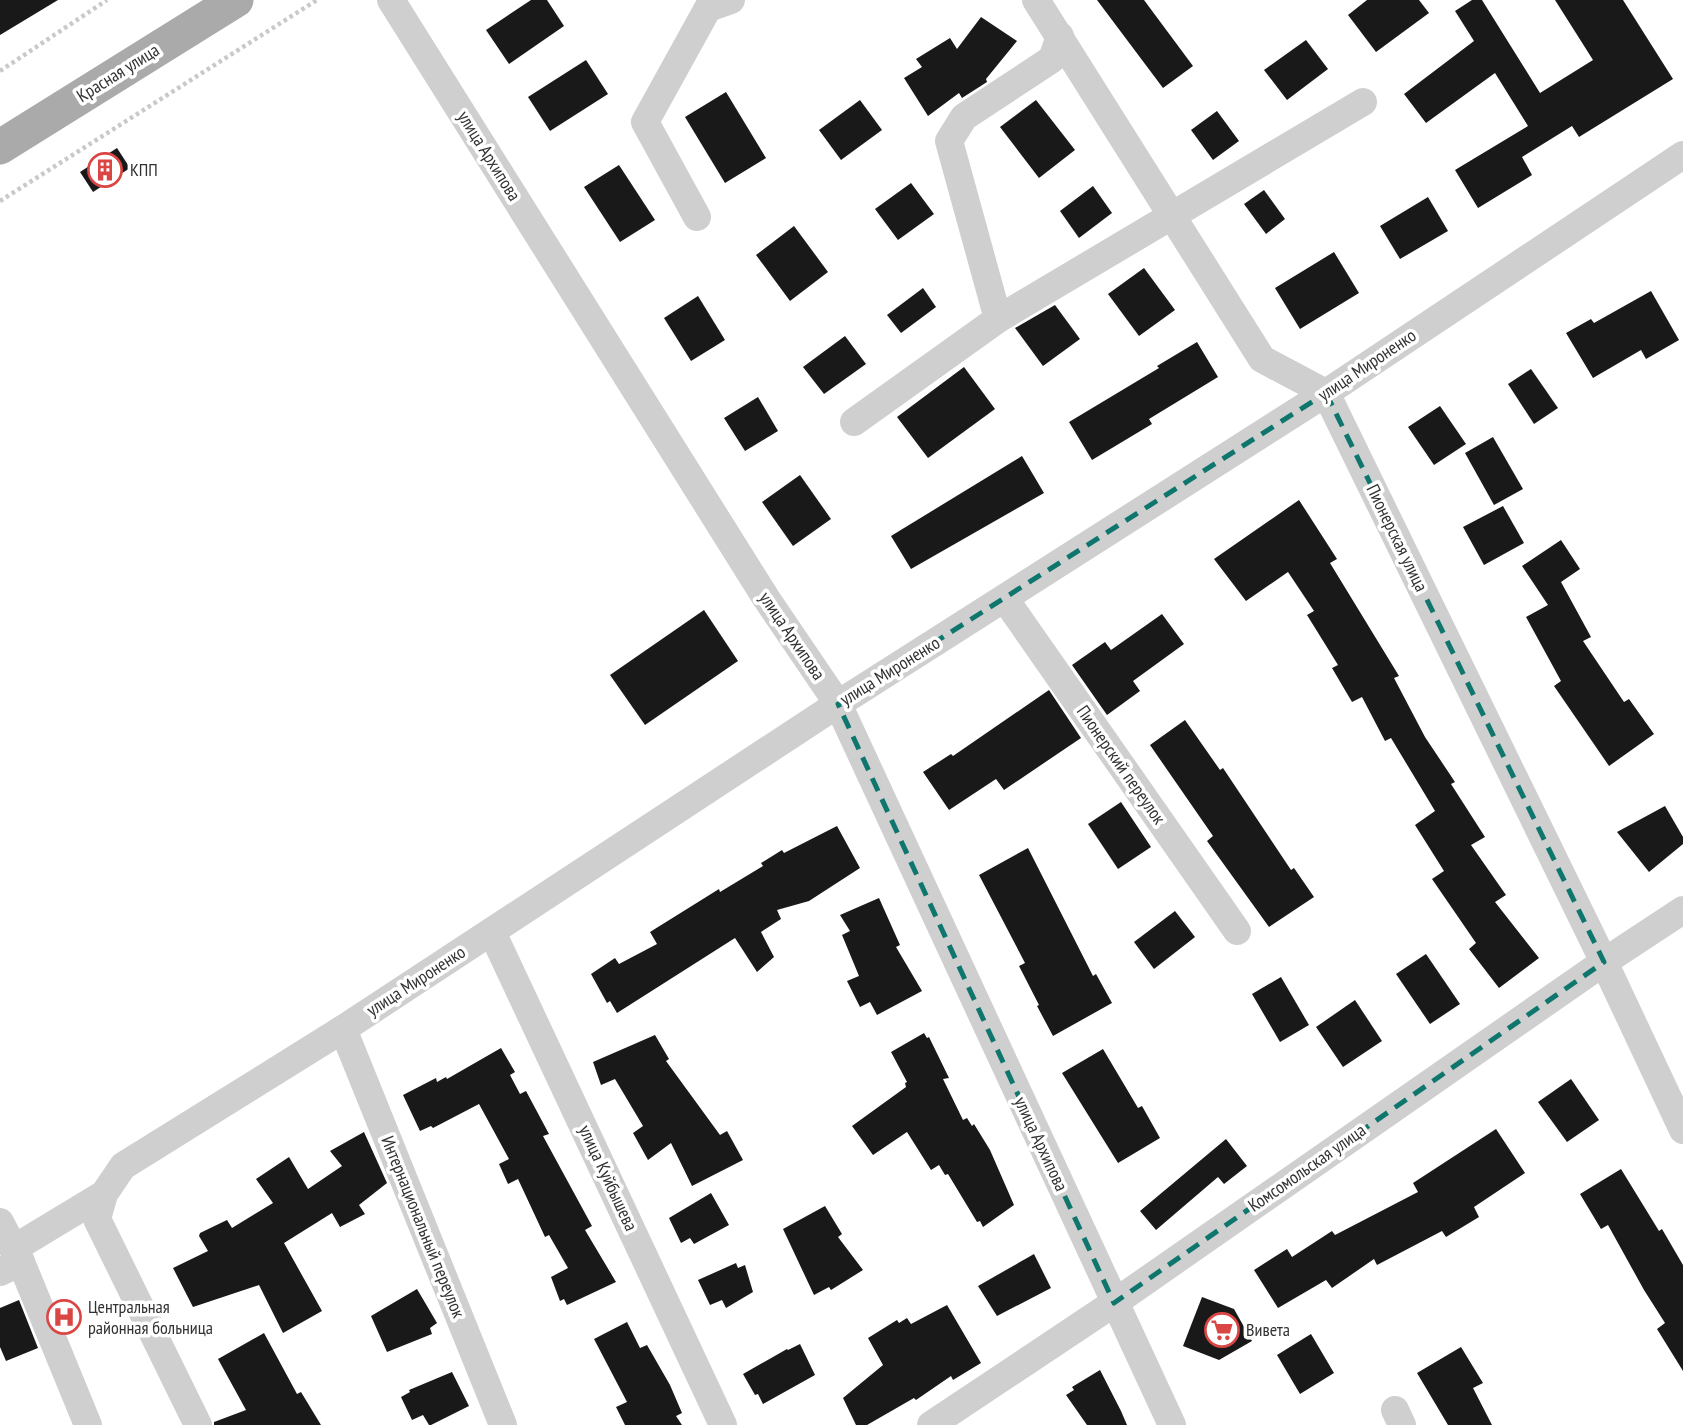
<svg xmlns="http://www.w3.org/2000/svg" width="1683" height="1425" font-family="'PT Sans Narrow',sans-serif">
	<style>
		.building { fill: #191919 }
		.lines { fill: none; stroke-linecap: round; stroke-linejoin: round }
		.path { stroke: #c9c9c9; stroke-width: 4.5; stroke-dasharray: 3.5 3.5; stroke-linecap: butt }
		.minor { stroke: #cfcfcf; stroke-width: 28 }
		.major { stroke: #aaa; stroke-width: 35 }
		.marked { fill: none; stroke: #0f766e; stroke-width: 5; stroke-dasharray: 14 9; stroke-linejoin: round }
		.labels { text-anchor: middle; stroke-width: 7; stroke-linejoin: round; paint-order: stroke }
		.street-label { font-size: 18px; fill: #323232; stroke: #fff }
		.poi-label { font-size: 18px; fill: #323232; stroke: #fff; text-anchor: start }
	</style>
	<rect width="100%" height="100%" fill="#fff"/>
	<g class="building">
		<path d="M 0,0 L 58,0 L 0,35 Z"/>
		<path d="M 531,0 L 547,0 L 564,26 L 509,64 L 486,30 Z"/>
		<path d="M 1097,0 L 1144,0 L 1193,66 L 1163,88 Z"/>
		<path d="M 1367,0 L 1419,0 L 1429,13 L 1376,52 L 1348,15 Z"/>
		<path d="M 1472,0 L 1482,0 L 1540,93 L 1593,60 L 1555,0 L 1623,0 L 1673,79 L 1579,137 L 1572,126 L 1522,157 L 1532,175 L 1478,208 L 1455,170 L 1528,126 L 1495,73 L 1426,123 L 1404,94 L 1474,41 L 1455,11 Z"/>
		<path d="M 981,17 L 1017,41 L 986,79 L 987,82 L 962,98 L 959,93 L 928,116 L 904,78 L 922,67 L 916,59 L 950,38 L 957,49 Z"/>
		<path d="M 1306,40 L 1328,69 L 1287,100 L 1264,70 Z"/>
		<path d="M 586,60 L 608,94 L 550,131 L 528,97 Z"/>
		<path d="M 726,92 L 766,158 L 725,183 L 685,117 Z"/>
		<path d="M 860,100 L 882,130 L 841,160 L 819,130 Z"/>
		<path d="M 1036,100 L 1075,150 L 1039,178 L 1000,127 Z"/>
		<path d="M 1217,111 L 1239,141 L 1213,160 L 1191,130 Z"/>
		<path d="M 117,148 L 130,168 L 93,192 L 80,172 Z"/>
		<path d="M 619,165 L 655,220 L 620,242 L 584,187 Z"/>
		<path d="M 911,183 L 934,214 L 898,240 L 875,209 Z"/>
		<path d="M 1093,186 L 1112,213 L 1079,238 L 1060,211 Z"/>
		<path d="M 1264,190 L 1285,219 L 1266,234 L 1244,204 Z"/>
		<path d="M 1428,197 L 1448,231 L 1400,259 L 1380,226 Z"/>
		<path d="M 794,226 L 828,272 L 790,301 L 756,255 Z"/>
		<path d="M 1334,252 L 1359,293 L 1300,329 L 1275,288 Z"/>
		<path d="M 1144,268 L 1175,310 L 1139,336 L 1108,294 Z"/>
		<path d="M 923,288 L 936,307 L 901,333 L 887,315 Z"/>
		<path d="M 1651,291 L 1679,340 L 1646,359 L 1641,350 L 1593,378 L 1566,333 L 1591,319 L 1594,323 Z"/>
		<path d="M 698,296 L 725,340 L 691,361 L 664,318 Z"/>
		<path d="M 1055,305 L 1080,339 L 1043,366 L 1015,328 Z"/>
		<path d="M 845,336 L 866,364 L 824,394 L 803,367 Z"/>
		<path d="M 1197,342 L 1218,377 L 1149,419 L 1152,424 L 1092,460 L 1069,422 L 1159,368 L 1157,366 Z"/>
		<path d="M 964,367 L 995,409 L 928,458 L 897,417 Z"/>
		<path d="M 1531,369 L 1558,408 L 1534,424 L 1508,384 Z"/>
		<path d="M 758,397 L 778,431 L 745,451 L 724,418 Z"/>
		<path d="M 1440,406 L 1466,444 L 1434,465 L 1408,427 Z"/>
		<path d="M 1493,437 L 1523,489 L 1494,505 L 1465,453 Z"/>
		<path d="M 1022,456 L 1044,493 L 911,569 L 891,536 Z"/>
		<path d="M 800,475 L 831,519 L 793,546 L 762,502 Z"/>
		<path d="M 1299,500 L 1337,559 L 1330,563 L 1399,676 L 1394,678 L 1425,737 L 1455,782 L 1451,784 L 1485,837 L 1471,845 L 1506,895 L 1495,902 L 1539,958 L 1499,988 L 1469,949 L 1476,943 L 1432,879 L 1444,871 L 1415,825 L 1435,811 L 1391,738 L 1385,741 L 1362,697 L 1352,702 L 1332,668 L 1338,665 L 1307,615 L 1314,611 L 1288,572 L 1246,601 L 1214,559 Z"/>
		<path d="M 1503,506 L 1524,543 L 1484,565 L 1463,527 Z"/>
		<path d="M 1561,540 L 1580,569 L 1561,582 L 1591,637 L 1583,641 L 1624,702 L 1629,699 L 1654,734 L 1609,766 L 1554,686 L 1561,681 L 1526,617 L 1548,605 L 1522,566 Z"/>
		<path d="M 704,610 L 738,661 L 645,725 L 610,675 Z"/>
		<path d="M 1162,614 L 1184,644 L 1133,681 L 1140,691 L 1107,715 L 1072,665 L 1105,642 L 1111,650 Z"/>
		<path d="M 1049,690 L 1081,738 L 1004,790 L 996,779 L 949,810 L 923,772 L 951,754 L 953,756 Z"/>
		<path d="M 1185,720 L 1220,770 L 1223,768 L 1291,870 L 1294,868 L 1314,897 L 1269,927 L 1207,841 L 1213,836 L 1150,745 Z"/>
		<path d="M 1121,802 L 1151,847 L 1118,869 L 1088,824 Z"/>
		<path d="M 1665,806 L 1683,837 L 1683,844 L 1649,872 L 1617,832 Z"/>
		<path d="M 837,826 L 860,868 L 809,901 L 777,910 L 781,919 L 761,932 L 774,957 L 757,972 L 735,938 L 617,1013 L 610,1001 L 607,1003 L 591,974 L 615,958 L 619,964 L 657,944 L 650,932 L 719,889 L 720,892 L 763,866 L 761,863 L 782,850 L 784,853 Z"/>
		<path d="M 1028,848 L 1093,976 L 1096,974 L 1112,1003 L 1053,1036 L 1037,1006 L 1039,1005 L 1019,966 L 1025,963 L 979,875 Z"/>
		<path d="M 879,898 L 900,945 L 896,947 L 922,991 L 877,1015 L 870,1002 L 860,1007 L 847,981 L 859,976 L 842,935 L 850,931 L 840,915 Z"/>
		<path d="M 1175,911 L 1195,937 L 1154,969 L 1134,942 Z"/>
		<path d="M 1426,954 L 1460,1004 L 1430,1024 L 1396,974 Z"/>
		<path d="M 1281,977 L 1309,1025 L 1280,1042 L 1252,994 Z"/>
		<path d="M 1355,1000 L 1382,1041 L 1343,1067 L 1316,1027 Z"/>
		<path d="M 924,1033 L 927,1038 L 929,1037 L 949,1078 L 943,1079 L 963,1120 L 967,1118 L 972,1126 L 974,1124 L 990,1150 L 1014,1205 L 983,1227 L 980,1221 L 977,1222 L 948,1174 L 945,1175 L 939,1165 L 931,1170 L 907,1132 L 873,1155 L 852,1126 L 906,1087 L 905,1083 L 907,1082 L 891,1052 Z"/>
		<path d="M 655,1035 L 669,1059 L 666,1061 L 720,1135 L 727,1131 L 743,1160 L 692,1186 L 671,1143 L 648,1160 L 633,1133 L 643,1126 L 615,1079 L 601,1085 L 593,1062 Z"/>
		<path d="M 501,1048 L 515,1072 L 510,1075 L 520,1094 L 526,1091 L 549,1134 L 543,1136 L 592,1226 L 585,1230 L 616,1282 L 567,1305 L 564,1299 L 560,1301 L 551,1277 L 568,1268 L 549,1235 L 545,1237 L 518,1179 L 508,1184 L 499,1164 L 509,1159 L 479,1104 L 433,1128 L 431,1126 L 420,1131 L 403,1095 L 436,1078 L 437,1082 L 446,1077 L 447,1079 Z"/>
		<path d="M 1103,1049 L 1138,1108 L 1142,1106 L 1160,1138 L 1118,1163 L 1062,1073 Z"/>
		<path d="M 1571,1079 L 1599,1120 L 1567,1142 L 1538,1102 Z"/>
		<path d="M 1496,1129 L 1525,1173 L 1474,1207 L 1479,1217 L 1446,1237 L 1442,1231 L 1377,1265 L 1374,1259 L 1332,1288 L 1326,1280 L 1278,1308 L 1254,1270 L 1287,1249 L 1292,1257 L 1332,1231 L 1335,1235 L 1418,1192 L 1413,1183 Z"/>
		<path d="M 364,1132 L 387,1183 L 359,1205 L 365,1214 L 340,1227 L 332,1213 L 284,1243 L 322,1311 L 283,1333 L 259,1285 L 193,1307 L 173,1268 L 208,1251 L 199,1236 L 200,1233 L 227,1220 L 232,1228 L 273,1203 L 256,1179 L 289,1157 L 308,1189 L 342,1166 L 330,1151 Z"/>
		<path d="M 1226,1139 L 1247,1166 L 1224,1184 L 1218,1177 L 1156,1230 L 1140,1211 Z"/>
		<path d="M 1621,1169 L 1659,1231 L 1662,1229 L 1683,1265 L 1683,1371 L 1657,1329 L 1665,1323 L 1644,1290 L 1608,1225 L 1601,1229 L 1580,1194 Z"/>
		<path d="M 711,1193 L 729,1225 L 694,1244 L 690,1238 L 681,1243 L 669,1218 Z"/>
		<path d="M 825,1206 L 842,1234 L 838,1237 L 863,1270 L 831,1290 L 829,1287 L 814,1295 L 783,1229 Z"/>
		<path d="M 1034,1254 L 1051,1288 L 997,1316 L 978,1286 Z"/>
		<path d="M 736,1263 L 738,1268 L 745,1265 L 753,1292 L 726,1308 L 722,1300 L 710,1305 L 698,1280 Z"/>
		<path d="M 417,1289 L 437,1323 L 430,1328 L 432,1334 L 387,1352 L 371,1316 Z"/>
		<path d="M 1202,1297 L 1234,1309 L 1252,1341 L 1219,1360 L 1183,1346 Z"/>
		<path d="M 19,1300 L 38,1348 L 6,1361 L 0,1347 L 0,1308 Z"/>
		<path d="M 947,1305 L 981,1363 L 953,1380 L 951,1376 L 916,1400 L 914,1398 L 867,1425 L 856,1425 L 843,1398 L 883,1365 L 868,1338 L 897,1320 L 899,1323 L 907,1318 L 911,1324 Z"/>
		<path d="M 627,1322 L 640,1348 L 647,1345 L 670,1385 L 682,1413 L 676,1416 L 682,1425 L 625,1425 L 616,1407 L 627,1402 L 594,1339 Z"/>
		<path d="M 264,1333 L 297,1394 L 301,1392 L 321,1425 L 214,1425 L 214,1422 L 246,1410 L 218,1359 Z"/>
		<path d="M 1311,1334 L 1334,1373 L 1300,1394 L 1277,1355 Z"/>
		<path d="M 800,1344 L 815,1375 L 763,1404 L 758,1394 L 755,1395 L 743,1374 L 787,1349 L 788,1350 Z"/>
		<path d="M 1461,1347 L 1483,1383 L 1473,1388 L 1492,1425 L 1448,1425 L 1417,1373 Z"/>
		<path d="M 1100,1370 L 1121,1411 L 1127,1425 L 1087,1425 L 1066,1395 L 1074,1390 L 1072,1387 Z"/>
		<path d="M 452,1372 L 469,1406 L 431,1425 L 429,1425 L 423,1415 L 412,1420 L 401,1397 L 410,1392 L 409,1390 Z"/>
	</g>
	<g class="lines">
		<g class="path">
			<path d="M 0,71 L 107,0"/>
			<path d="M 0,201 L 317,0"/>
		</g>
		<g class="minor">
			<path d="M 391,0 L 766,598 L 838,704 L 1172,1425"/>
			<path d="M 1036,0 L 1262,359 L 1326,393 L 1604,962 L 1683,1130"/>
			<path d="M 697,217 L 645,122 L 708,8 L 731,0"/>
			<path d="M 998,319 L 949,141 L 964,117 L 1052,59 L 1060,36"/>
			<path d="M 854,422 L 998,319 L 1363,102"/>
			<path d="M 1005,599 L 1237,931"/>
			<path d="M 492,932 L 723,1425"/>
			<path d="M 343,1029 L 503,1425"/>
			<path d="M 0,1222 L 21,1262"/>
			<path d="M 13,1249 L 104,1194"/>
			<path d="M 0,1272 L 21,1262 L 88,1425"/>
			<path d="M 1395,1410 L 1402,1425"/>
			<path d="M 198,1425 L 97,1219 L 104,1194 L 123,1166 L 343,1029 L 838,704 L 1326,393 L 1683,155"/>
			<path d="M 931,1425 L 1114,1303 L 1604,962 L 1683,910"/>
		</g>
		<path class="major" d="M 0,147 L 236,0"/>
	</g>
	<path class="marked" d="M 1326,393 L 1604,962 L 1114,1303 L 838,704 Z"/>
	<defs>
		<g id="building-ring" transform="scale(1.75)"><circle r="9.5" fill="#fff" stroke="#da4643" stroke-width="1.5"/><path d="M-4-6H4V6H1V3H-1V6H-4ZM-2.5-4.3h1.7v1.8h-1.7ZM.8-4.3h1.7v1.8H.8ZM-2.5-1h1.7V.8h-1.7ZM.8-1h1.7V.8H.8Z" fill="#da4643"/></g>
		<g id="hospital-ring" transform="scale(1.75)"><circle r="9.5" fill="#fff" stroke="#da4643" stroke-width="1.5"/><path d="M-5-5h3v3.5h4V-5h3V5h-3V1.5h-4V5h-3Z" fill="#da4643"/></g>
		<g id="supermarket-ring" transform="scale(1.75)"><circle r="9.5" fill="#fff" stroke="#da4643" stroke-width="1.5"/><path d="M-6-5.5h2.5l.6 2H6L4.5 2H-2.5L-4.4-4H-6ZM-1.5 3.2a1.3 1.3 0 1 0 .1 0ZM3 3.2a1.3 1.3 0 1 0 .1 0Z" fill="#da4643"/></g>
	</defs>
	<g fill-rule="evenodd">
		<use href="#building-ring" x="105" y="170"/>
		<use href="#hospital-ring" x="64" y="1317"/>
		<use href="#supermarket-ring" x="1222" y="1330"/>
	</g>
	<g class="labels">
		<g class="street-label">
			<text transform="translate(118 73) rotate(-32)" y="6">Красная улица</text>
			<text transform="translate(489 156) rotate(58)" y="6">улица Архипова</text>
			<text transform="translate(1367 365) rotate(-34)" y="6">улица Мироненко</text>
			<text transform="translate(1397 538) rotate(64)" y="6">Пионерская улица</text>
			<text transform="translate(792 636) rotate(56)" y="6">улица Архипова</text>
			<text transform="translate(890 671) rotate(-32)" y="6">улица Мироненко</text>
			<text transform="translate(1121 765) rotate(55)" y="6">Пионерский переулок</text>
			<text transform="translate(416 981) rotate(-33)" y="6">улица Мироненко</text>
			<text transform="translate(1041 1144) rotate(65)" y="6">улица Архипова</text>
			<text transform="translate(1307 1168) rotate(-35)" y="6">Комсомольская улица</text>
			<text transform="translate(608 1178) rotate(65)" y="6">улица Куйбышева</text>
			<text transform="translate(423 1227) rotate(68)" y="6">Интернациональный переулок</text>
		</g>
		<g class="poi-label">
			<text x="130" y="176">КПП</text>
			<text x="88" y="1313">Центральная<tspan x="88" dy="21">районная больница</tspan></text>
			<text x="1246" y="1336">Вивета</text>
		</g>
	</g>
</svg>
